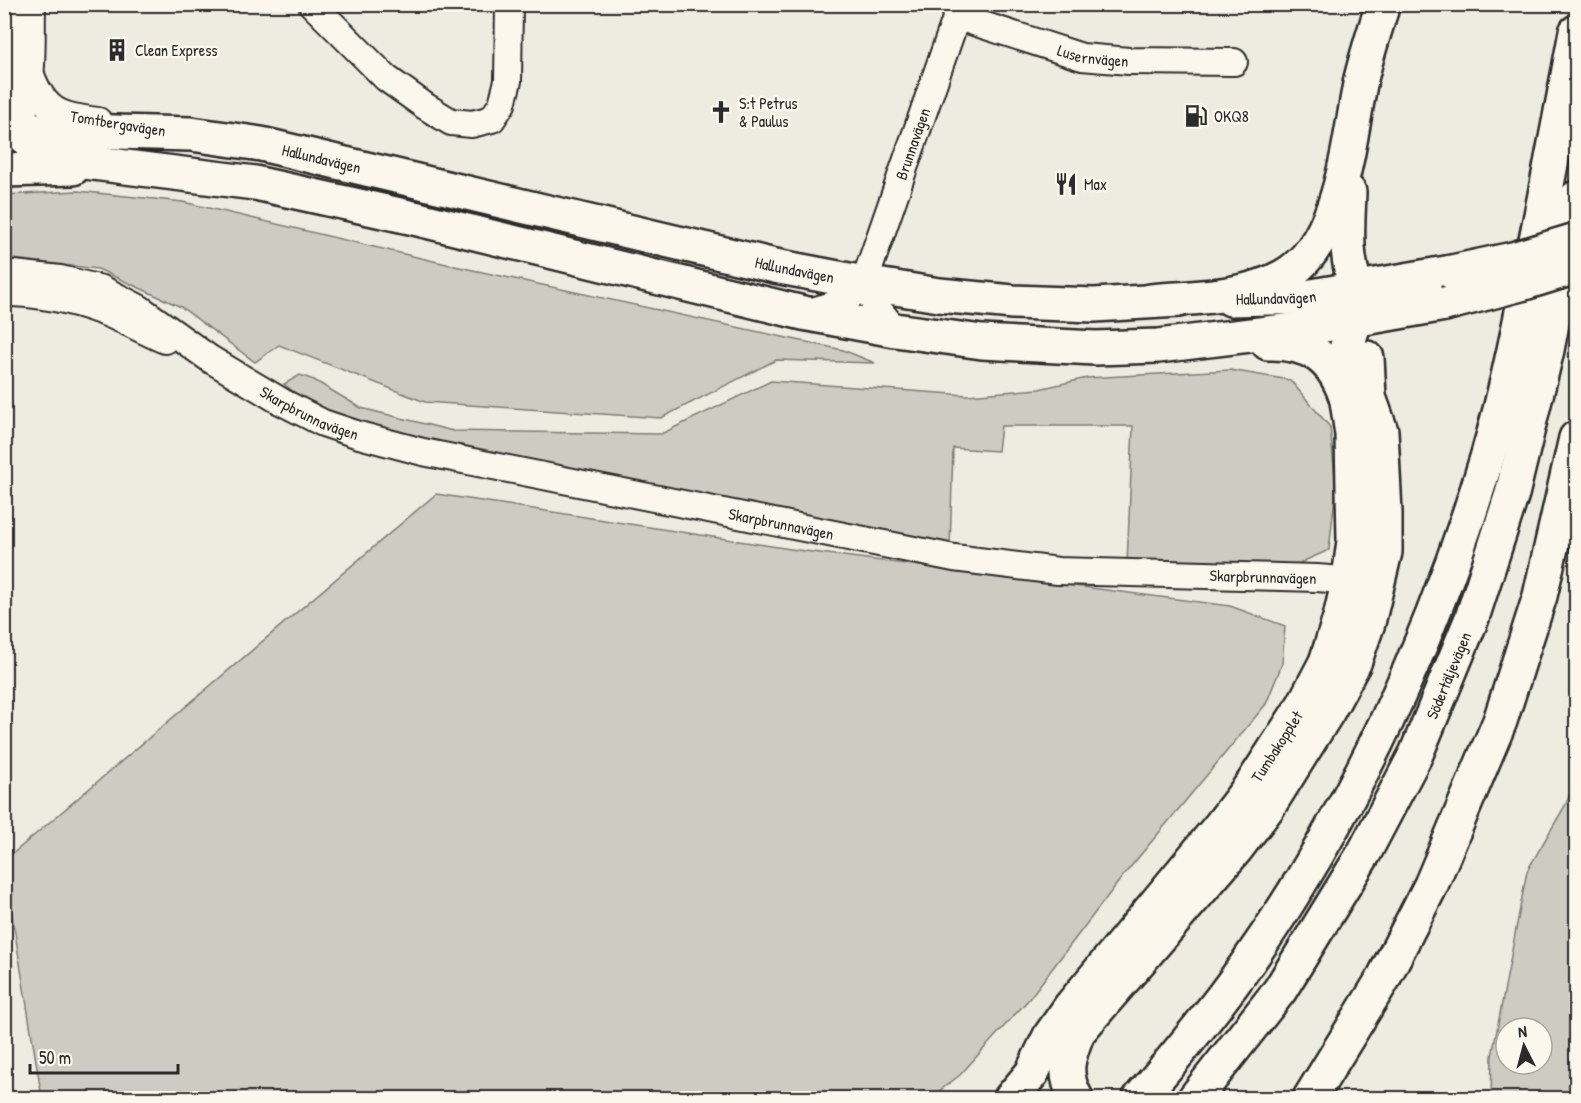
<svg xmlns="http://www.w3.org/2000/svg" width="1581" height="1103" font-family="'Patrick Hand',sans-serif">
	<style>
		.green { fill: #cecbc2; stroke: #7c7b76; stroke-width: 1.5; fill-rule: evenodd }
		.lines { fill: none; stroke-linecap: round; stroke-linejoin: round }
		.minor-casing { stroke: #2b2b2b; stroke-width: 30 }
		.major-casing { stroke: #2b2b2b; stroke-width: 38 }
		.highway-casing { stroke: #2b2b2b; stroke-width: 38 }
		.minor { stroke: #fbf7ec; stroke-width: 26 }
		.major { stroke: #fbf7ec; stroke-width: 33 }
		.highway { stroke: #fbf7ec; stroke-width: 33 }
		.major-bridge-casing { stroke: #2b2b2b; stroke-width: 38; stroke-linecap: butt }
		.major-bridge { stroke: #fbf7ec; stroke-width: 33 }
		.labels { text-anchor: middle; stroke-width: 5; stroke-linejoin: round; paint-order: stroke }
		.poi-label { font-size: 16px; fill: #2b2b2b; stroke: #fbf7ec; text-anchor: start }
		.street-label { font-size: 16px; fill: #2b2b2b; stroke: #fbf7ec }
	</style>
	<rect width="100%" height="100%" fill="#eeebe0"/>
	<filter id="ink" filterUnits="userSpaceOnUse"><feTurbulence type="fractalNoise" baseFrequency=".0167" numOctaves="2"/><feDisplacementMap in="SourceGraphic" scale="12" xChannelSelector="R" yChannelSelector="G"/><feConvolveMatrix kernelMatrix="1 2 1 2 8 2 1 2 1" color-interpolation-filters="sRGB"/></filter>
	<g filter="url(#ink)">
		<g class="green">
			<path d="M 77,191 L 183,202 L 459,267 L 843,350 L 875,363 L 776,360 L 661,418 L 425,402 L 279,345 L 255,362 L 181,307 L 98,269 L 5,258 L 5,195 Z"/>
			<path d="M 1230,370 L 1290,380 L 1330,427 L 1336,487 L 1329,550 L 1295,565 L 1127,564 L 1133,426 L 1001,426 L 998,451 L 953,448 L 950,548 L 677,495 L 328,419 L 284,384 L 300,375 L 314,380 L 361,408 L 453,431 L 661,434 L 771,381 L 967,395 L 1039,389 L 1087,378 Z"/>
			<path d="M 436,494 L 797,550 L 1230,606 L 1285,626 L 1282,664 L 1266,704 L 1123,876 L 1029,999 L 960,1075 L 930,1098 L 42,1098 L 5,872 L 4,861 Z"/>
			<path d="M 1576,775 L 1576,1098 L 1491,1098 L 1492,1056 L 1527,871 L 1566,804 ZM 1506,1028 L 1542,1028 L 1542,1064 L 1506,1064 Z"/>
		</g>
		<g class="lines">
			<g class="minor-casing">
				<g id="minor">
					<path d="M 9,4 C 8,47 4,88 17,129"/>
					<path d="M 312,4 L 386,78 L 425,106 L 451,122 L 472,124 L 492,119 L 502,104 L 508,81 L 509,4"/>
					<path id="s1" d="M 958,17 L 1082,57 L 1129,61 L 1234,62"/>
					<path d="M 31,75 C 45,113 60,116 98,121"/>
					<path d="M 17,129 C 35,91 31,46 32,4"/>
					<path id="s2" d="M 4,273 L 60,279 L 102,289 L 139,308 L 210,359 L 282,402 L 323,423 L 359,435 L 423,452 L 954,558 L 1058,571 L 1317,578 L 1368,582"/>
					<path d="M 864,283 L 878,309 L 895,330"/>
					<path d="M 4,293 C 36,293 71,300 101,311 C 123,319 144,331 165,340"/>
					<path id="s3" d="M 808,312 C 834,305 846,304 864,283 L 961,4"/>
				</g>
			</g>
			<g class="major-casing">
				<g id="major">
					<path id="s4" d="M 4,129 L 191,134 L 261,144 L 775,266 L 864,283 L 939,295 L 1013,302 L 1094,305 L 1179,300"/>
					<path d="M 17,129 C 35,147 43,154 69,160 L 255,183 L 414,218 L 803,313 L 895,330 L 982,342 L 1095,348 L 1158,346 L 1302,329 L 1445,304"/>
					<path d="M 4,170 L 73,168"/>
					<path id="s5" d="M 1231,299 L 1306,297 L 1452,272"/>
					<path d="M 1268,343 C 1309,342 1333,358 1346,397"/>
					<path id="s6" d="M 1011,1098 L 1032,1073 L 1050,1036 L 1071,1006 L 1220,826 L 1253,783 L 1304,704 L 1326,662 L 1340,618 L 1349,579 L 1354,541 L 1352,434 L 1347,401 L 1347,346 L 1355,321 L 1356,300"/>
					<path d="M 1076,1098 C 1062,1073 1068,1057 1078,1032 L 1236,849 L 1268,807 L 1328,711 L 1354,663 L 1368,623 L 1385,552 L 1385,513 L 1381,431 L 1369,397 L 1367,358"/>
					<path d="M 1310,1098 L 1383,979 L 1431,885 L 1500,721 L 1540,596 L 1576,438"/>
				</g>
			</g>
			<g class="highway-casing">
				<g id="highway">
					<path d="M 1349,192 C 1348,226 1344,256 1357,289"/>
					<path d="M 1151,301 C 1194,297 1246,298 1284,276 C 1342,244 1349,138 1361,79 C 1367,54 1375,29 1383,4"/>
					<path d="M 1140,1098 C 1177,1055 1213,1012 1246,965 C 1353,814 1434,634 1487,458 C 1508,386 1522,313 1536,240 C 1550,171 1563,102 1576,32"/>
					<path id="s7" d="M 1195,1098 L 1280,990 L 1364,853 L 1416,754 L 1472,618 L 1512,494 L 1547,350 L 1576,198"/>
				</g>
			</g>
			<use href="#minor" class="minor"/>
			<use href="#major" class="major"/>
			<use href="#highway" class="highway"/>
			<g class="major-bridge-casing">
				<g id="major-bridge">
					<path d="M 1452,272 L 1513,259 L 1576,240"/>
					<path d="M 1445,304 L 1521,284 L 1576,267"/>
				</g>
			</g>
			<use href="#major-bridge" class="major-bridge"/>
		</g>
	</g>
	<defs>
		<g id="building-bare" transform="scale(1.8)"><path d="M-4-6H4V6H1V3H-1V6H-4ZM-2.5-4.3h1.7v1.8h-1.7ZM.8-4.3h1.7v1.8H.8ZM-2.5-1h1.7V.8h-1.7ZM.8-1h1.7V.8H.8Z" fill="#2b2b2b" stroke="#fbf7ec" stroke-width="2.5" paint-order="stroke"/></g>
		<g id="church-bare" transform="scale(1.8)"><path d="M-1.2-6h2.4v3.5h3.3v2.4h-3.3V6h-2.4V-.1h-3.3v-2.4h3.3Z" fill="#2b2b2b" stroke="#fbf7ec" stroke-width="2.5" paint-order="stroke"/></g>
		<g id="fuel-bare" transform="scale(1.8)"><path d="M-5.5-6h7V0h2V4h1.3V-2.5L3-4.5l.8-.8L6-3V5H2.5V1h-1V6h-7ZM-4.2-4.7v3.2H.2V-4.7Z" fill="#2b2b2b" stroke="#fbf7ec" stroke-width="2.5" paint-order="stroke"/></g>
		<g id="restaurant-bare" transform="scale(1.8)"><path d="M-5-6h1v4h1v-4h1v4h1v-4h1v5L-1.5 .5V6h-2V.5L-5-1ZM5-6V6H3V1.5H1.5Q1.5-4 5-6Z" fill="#2b2b2b" stroke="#fbf7ec" stroke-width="2.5" paint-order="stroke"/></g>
	</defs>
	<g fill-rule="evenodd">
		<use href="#building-bare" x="117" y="50"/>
		<use href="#church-bare" x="721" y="112"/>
		<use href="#fuel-bare" x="1196" y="116"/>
		<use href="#restaurant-bare" x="1066" y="184"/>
	</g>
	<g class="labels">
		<g class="poi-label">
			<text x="135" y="56">Clean Express</text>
			<text x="739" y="109">S:t Petrus<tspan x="739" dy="18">&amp; Paulus</tspan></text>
			<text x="1214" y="122">OKQ8</text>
			<text x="1084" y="190">Max</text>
		</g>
		<g class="street-label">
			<text dy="6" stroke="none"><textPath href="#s1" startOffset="141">Lusernvägen</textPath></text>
			<text transform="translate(118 123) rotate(9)" y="6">Tomtbergavägen</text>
			<text dy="6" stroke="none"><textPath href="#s3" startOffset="212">Brunnavägen</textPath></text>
			<text dy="6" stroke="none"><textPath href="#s4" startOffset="320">Hallundavägen</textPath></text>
			<text dy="6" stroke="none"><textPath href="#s4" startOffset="806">Hallundavägen</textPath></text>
			<text dy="6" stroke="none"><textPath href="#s5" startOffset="45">Hallundavägen</textPath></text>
			<text dy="6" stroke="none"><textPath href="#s2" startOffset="342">Skarpbrunnavägen</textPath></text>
			<text dy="6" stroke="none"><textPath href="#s2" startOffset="828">Skarpbrunnavägen</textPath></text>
			<text dy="6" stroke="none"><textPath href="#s2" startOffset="1314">Skarpbrunnavägen</textPath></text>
			<text dy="6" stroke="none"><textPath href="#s7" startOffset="495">Södertäljevägen</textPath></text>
			<text dy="6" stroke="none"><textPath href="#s6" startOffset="442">Tumbakopplet</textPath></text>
		</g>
	</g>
	<rect width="1581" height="1103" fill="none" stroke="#fbf7ec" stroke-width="24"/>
	<rect x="12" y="12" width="1557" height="1079" fill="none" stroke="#2b2b2b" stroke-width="2" filter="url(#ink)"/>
	<g transform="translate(1524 1046) rotate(354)"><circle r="28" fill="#fbf7ec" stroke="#a8a59f" stroke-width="1.5"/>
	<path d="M0-4.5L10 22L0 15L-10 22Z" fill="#2b2b2b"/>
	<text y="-9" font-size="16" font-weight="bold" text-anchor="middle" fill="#2b2b2b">N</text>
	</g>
	<path d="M30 1064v9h148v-9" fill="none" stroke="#2b2b2b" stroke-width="3"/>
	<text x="39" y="1064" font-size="18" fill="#2b2b2b" stroke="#fbf7ec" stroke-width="4.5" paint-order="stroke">50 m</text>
</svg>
